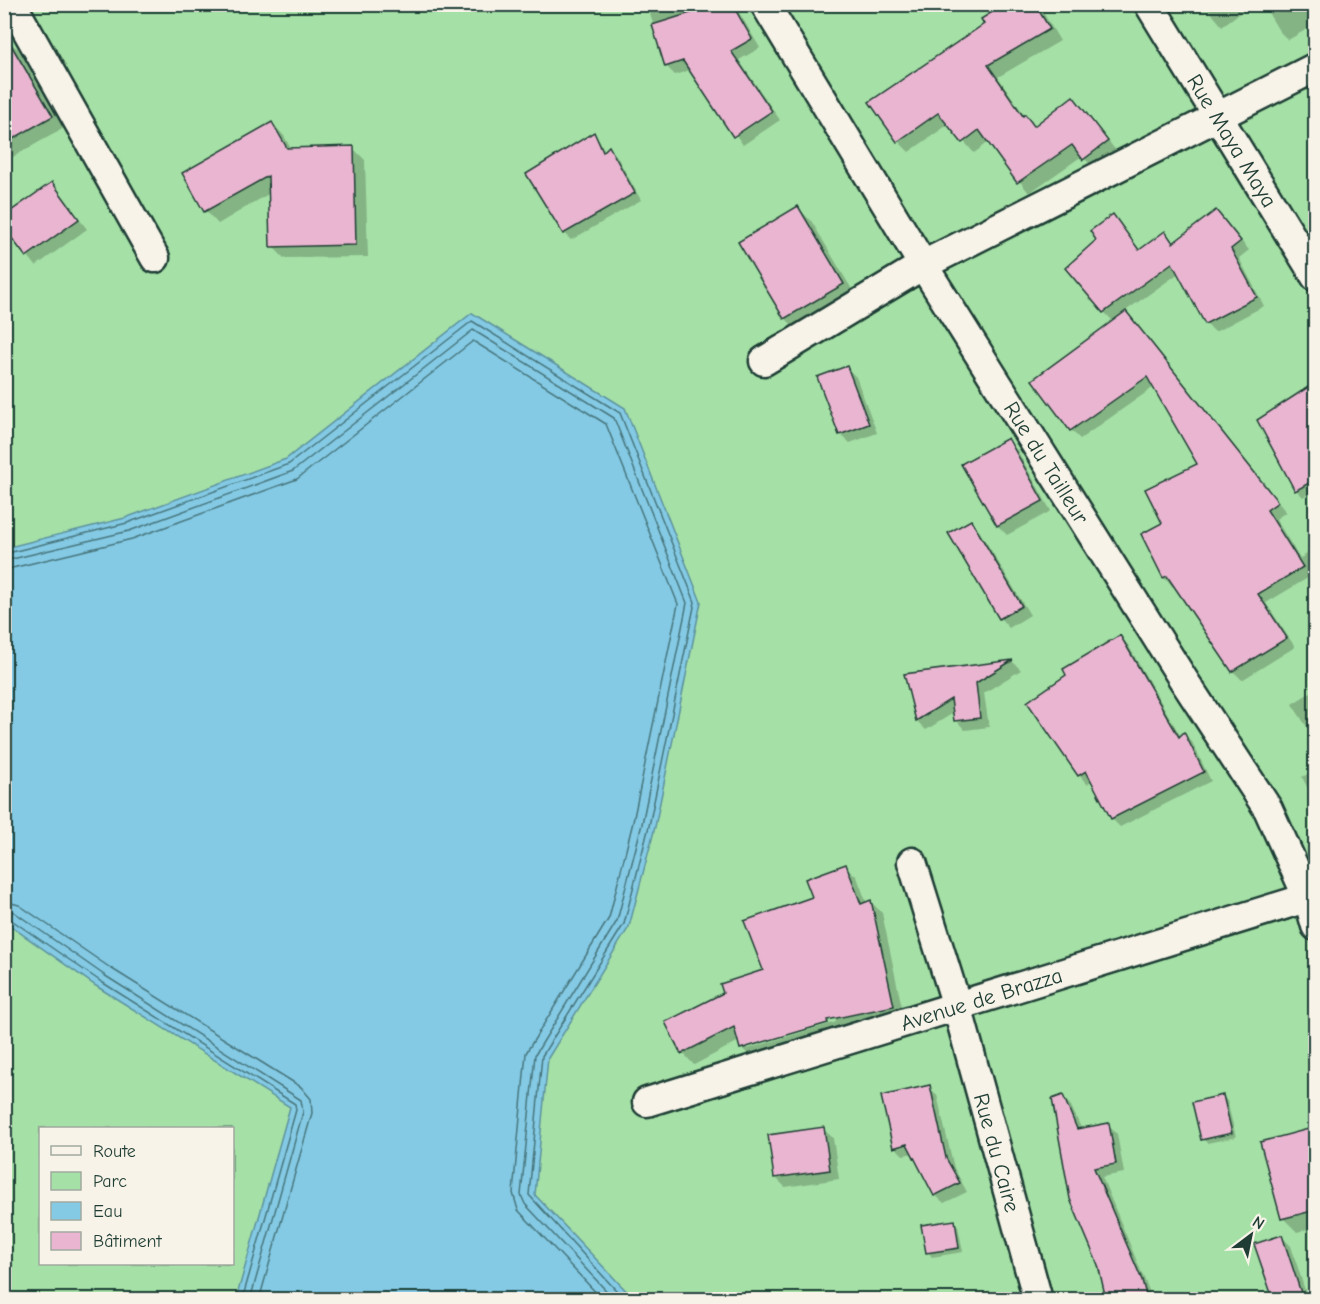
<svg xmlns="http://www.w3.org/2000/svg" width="1320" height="1304" font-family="'Comic Neue',sans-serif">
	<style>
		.green { fill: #a5e0a6; stroke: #628e6d; stroke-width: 1.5; fill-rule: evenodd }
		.water { fill: #84cae5; stroke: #5c929e; stroke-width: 1.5 }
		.shadow { fill: #0003; fill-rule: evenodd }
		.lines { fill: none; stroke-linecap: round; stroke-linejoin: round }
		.shore { stroke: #47757b; stroke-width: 1.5 }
		.building { fill: #eab5d0; stroke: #1f3d34; stroke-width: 1.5 }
		.minor-casing { stroke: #1f3d34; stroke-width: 33 }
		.minor { stroke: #f7f3e8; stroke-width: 28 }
		.labels { text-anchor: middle; stroke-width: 5; stroke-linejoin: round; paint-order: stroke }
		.street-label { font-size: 22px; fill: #1f3d34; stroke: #f7f3e8 }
	</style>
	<rect width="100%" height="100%" fill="#f7f3e8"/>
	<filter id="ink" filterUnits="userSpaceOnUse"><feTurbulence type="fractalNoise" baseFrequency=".0167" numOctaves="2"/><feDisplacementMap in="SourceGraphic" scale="12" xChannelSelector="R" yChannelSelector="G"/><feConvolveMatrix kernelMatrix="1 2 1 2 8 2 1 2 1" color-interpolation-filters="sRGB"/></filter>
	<g filter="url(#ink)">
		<path class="green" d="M 5,5 L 1315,5 L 1315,1299 L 5,1300 ZM 40,1128 L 232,1128 L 232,1264 L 40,1264 Z"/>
		<path class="water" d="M 472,313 L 625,408 L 701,602 L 655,827 L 629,927 L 548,1058 L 535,1195 L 634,1299 L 236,1299 L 290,1107 L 96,986 L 5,922 L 5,548 L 125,518 L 286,459 Z"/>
		<g class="shadow">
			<path d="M 647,4 L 734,4 L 760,48 L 739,60 L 780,120 L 743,145 L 690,70 L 675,75 L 666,66 Z"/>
			<path d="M 1008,4 L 1038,4 L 1060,41 L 998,77 L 1025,116 L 1035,127 L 1073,98 L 1118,153 L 1096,170 L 1082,156 L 1029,193 L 989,142 L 974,153 L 949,124 L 909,152 L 898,141 Z"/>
			<path d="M 1204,4 L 1252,4 L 1222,26 Z"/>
			<path d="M 1263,4 L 1316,4 L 1316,24 L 1288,40 L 1279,31 Z"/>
			<path d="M 4,38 L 18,49 L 64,128 L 4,162 Z"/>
			<path d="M 272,123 L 284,136 L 291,149 L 353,148 L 365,160 L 368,257 L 284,258 L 272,246 L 270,193 L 218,224 L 206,211 L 184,174 Z"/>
			<path d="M 594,133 L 606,152 L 609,149 L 616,155 L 641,200 L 571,240 L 564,233 Z"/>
			<path d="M 51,184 L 87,229 L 36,266 L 4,225 Z"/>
			<path d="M 798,208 L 812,222 L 857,298 L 799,332 L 785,318 Z"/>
			<path d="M 1216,212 L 1249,250 L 1239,258 L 1264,306 L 1215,332 L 1206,323 L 1179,273 L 1124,312 L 1286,512 L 1276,519 L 1300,559 L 1316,546 L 1316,583 L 1311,576 L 1266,603 L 1295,647 L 1242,680 L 1233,671 L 1175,585 L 1173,587 L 1164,578 L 1164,524 L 1200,464 L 1154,387 L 1080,439 L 1071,430 L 1114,322 L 1104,312 L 1099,241 L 1113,216 L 1140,251 L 1165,233 L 1175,243 Z"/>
			<path d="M 846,367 L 856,377 L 877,433 L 850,443 L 840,434 Z"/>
			<path d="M 1316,384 L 1316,490 L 1303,497 L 1296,490 L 1259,421 Z"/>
			<path d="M 1007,440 L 1017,450 L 1051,511 L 1007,535 L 998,526 L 964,465 Z"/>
			<path d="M 971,522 L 980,532 L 1030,615 L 1009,628 L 1000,618 Z"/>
			<path d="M 1120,636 L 1128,645 L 1181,737 L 1184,734 L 1192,742 L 1211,781 L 1120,827 L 1112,819 L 1093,780 L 1087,784 L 1079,775 L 1029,703 Z"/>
			<path d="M 1012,661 L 1021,670 L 984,693 L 989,727 L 965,730 L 956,720 L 955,712 L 926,730 L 917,721 L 906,675 Z"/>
			<path d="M 1316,689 L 1316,741 L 1292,704 Z"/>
			<path d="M 1316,770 L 1316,804 L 1302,777 Z"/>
			<path d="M 845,866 L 857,877 L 867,904 L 871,902 L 882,913 L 904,1017 L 753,1060 L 742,1048 L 739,1041 L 694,1065 L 683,1053 L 667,1023 L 765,971 L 814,898 ZM 835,1019 L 836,1022 L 747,1049 L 747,1046 Z"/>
			<path d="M 929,1087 L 937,1095 L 954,1168 L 967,1192 L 944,1203 L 935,1195 L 914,1153 L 903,1155 L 895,1147 Z"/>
			<path d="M 1223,1096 L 1227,1101 L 1236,1137 L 1207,1143 L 1203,1139 Z"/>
			<path d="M 1063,1097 L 1071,1106 L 1082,1130 L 1108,1125 L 1117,1134 L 1124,1173 L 1102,1177 L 1153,1300 L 1108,1300 Z"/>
			<path d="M 823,1129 L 833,1138 L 839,1179 L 785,1187 L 775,1177 Z"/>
			<path d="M 1316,1129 L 1316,1227 L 1297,1232 L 1283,1218 Z"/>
			<path d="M 954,1221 L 958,1226 L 963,1252 L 932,1257 L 928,1252 Z"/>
			<path d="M 1281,1236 L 1291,1246 L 1308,1300 L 1274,1300 L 1256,1245 Z"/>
		</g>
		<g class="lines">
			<g class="shore">
				<path d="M 4,554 L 127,523 L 289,464 L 472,321 L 620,413 L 695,602 L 649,826 L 624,924 L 542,1056 L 529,1195 L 625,1300"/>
				<path d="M 4,561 L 129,531 L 293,471 L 473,330 L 614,418 L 687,603 L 642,824 L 617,921 L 535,1055 L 521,1195 L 525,1204 L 615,1300"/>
				<path d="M 4,570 L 132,539 L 297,479 L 473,341 L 606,424 L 678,604 L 633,822 L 609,918 L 526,1053 L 513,1193 L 518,1210 L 603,1300"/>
				<path d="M 4,901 L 19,905 L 109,967 L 301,1087 L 311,1099 L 312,1113 L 259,1300"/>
				<path d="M 4,910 L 14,912 L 104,975 L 301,1100 L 303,1112 L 250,1300"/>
				<path d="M 4,918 L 10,919 L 100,981 L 295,1104 L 296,1110 L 242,1300"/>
			</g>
		</g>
		<g class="building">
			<path d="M 697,4 L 732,4 L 752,39 L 731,51 L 772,111 L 733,137 L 683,61 L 665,67 L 652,25 L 700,10 Z"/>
			<path d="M 1005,4 L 1035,4 L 1050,29 L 988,65 L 1023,116 L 1025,114 L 1034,126 L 1073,96 L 1108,141 L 1083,160 L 1072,145 L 1017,183 L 979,130 L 962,143 L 938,113 L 897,142 L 869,102 L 984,24 L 981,19 Z"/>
			<path d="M 4,33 L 53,116 L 4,144 Z"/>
			<path d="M 272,122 L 287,148 L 354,146 L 356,245 L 270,247 L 268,176 L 204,212 L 182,173 Z"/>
			<path d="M 594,132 L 603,152 L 609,146 L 635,193 L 563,234 L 526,174 Z"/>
			<path d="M 52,182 L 79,219 L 26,257 L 4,228 L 4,216 Z"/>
			<path d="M 798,206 L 844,284 L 784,319 L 738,242 Z"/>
			<path d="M 1216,210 L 1241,241 L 1231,249 L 1257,297 L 1205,324 L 1172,263 L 1103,313 L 1065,268 L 1096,240 L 1090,231 L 1113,214 L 1139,250 L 1165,231 L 1173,243 Z"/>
			<path d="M 1126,311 L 1278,502 L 1267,510 L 1303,567 L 1258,594 L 1287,638 L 1232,672 L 1167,576 L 1163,578 L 1141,534 L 1162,523 L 1145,489 L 1197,464 L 1147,377 L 1070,431 L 1032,380 Z"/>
			<path d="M 847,366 L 869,424 L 839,435 L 817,377 Z"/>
			<path d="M 1316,382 L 1316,479 L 1295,491 L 1257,420 Z"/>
			<path d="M 1008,438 L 1043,501 L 997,526 L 961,464 Z"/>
			<path d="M 971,520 L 1022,606 L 999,619 L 948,533 Z"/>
			<path d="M 1120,635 L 1179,737 L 1184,732 L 1204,772 L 1111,819 L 1086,771 L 1078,776 L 1027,702 L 1066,675 L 1063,669 Z"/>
			<path d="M 1013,660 L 976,683 L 980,718 L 954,721 L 951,699 L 916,721 L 904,674 Z"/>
			<path d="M 846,864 L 861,904 L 871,900 L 894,1006 L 827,1020 L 828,1023 L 740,1049 L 734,1027 L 681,1054 L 665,1022 L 723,993 L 720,984 L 763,970 L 744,921 L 812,897 L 805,879 Z"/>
			<path d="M 930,1085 L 946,1158 L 960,1183 L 934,1196 L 907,1144 L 893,1148 L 881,1096 Z"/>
			<path d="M 1063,1095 L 1077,1129 L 1109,1123 L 1116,1164 L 1094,1168 L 1142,1280 L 1147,1299 L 1106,1299 L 1098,1265 L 1070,1199 L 1052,1099 Z"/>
			<path d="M 1223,1095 L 1232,1133 L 1201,1140 L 1192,1102 Z"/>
			<path d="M 824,1127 L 830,1170 L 774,1178 L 768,1135 Z"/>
			<path d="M 1316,1127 L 1316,1210 L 1281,1219 L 1260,1142 Z"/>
			<path d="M 955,1220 L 959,1248 L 926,1253 L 921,1225 Z"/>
			<path d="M 1282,1235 L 1303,1299 L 1273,1299 L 1254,1244 Z"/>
		</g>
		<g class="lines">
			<g class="minor-casing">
				<g id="minor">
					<path d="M 12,4 L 155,258"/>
					<path id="s1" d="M 765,4 L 923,265 L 1183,679 L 1268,809 L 1308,898 L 1316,926"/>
					<path id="s2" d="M 1149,4 L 1316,277"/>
					<path d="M 764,361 L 923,265 L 1316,67"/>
					<path id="s3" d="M 912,862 L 957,1006 L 1038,1300"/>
					<path id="s4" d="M 647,1102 L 1316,895"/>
				</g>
			</g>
			<use href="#minor" class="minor"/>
		</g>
	</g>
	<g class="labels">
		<g class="street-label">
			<text dy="8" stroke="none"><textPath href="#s2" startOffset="160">Rue Maya Maya</textPath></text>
			<text dy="8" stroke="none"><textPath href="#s1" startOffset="538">Rue du Tailleur</textPath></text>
			<text dy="8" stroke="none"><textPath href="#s4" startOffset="350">Avenue de Brazza</textPath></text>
			<text dy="8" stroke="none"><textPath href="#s3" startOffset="303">Rue du Caire</textPath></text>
		</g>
	</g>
	<rect width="1320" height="1304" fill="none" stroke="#f7f3e8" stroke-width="24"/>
	<rect x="12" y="12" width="1296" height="1280" fill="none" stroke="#1f3d34" stroke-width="2" filter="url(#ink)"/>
	<rect x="39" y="1127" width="195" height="138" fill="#f7f3e8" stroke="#a1aaa0" stroke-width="1.5"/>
	<rect x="51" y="1146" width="30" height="9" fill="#f7f3e8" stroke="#a1aaa0" stroke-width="1.5"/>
	<text x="93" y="1157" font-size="18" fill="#1f3d34">Route</text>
	<rect x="51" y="1172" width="30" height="18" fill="#a5e0a6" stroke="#a1aaa0" stroke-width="1.5"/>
	<text x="93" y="1187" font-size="18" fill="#1f3d34">Parc</text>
	<rect x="51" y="1202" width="30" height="18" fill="#84cae5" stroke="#a1aaa0" stroke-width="1.5"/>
	<text x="93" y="1217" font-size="18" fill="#1f3d34">Eau</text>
	<rect x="51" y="1232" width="30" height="18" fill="#eab5d0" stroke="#a1aaa0" stroke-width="1.5"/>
	<text x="93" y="1247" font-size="18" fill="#1f3d34">Bâtiment</text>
	<g transform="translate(1251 1235) rotate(32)" stroke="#f7f3e8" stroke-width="4.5" paint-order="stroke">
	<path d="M0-4.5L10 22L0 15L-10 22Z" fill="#1f3d34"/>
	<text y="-9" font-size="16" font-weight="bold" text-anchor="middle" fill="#1f3d34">N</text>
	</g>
</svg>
